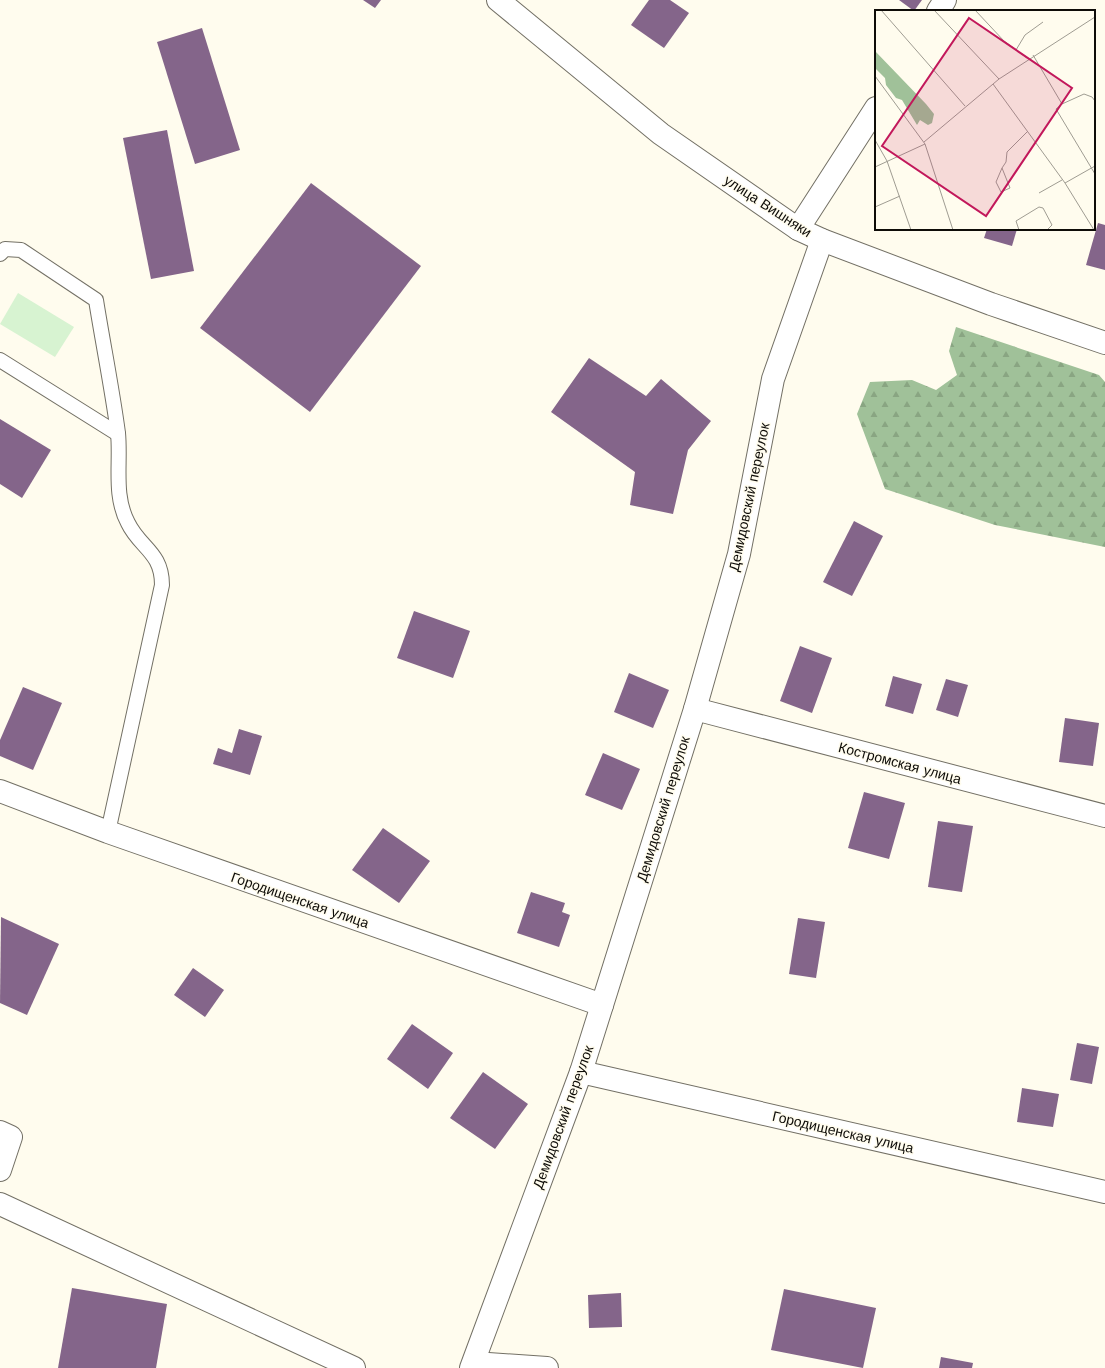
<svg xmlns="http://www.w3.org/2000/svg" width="1105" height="1368" font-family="'Work Sans',sans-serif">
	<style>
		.green { fill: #d7f3d1 }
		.forest { fill: url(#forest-firs) }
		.building { fill: #84658a }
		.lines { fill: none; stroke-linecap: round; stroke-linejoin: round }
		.lane-casing { stroke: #737065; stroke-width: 16 }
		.street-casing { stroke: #737065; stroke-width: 24 }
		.secondary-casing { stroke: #737065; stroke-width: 24 }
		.lane { stroke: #fff; stroke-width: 14 }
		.street { stroke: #fff; stroke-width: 22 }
		.secondary { stroke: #fff; stroke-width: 22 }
		.labels { text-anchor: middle; stroke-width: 3; stroke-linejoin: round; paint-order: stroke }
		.street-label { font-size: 14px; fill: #0e0c08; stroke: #fffcee }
		.inset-road { fill: none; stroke: #9f9c92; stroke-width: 1 }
		.view { fill: #c2185b; fill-opacity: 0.15; stroke: #c2185b; stroke-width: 2 }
		.inset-edge { fill: none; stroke: #0e0c08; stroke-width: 2 }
	</style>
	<defs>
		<pattern id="forest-firs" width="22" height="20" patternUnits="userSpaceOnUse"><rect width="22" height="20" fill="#a0c199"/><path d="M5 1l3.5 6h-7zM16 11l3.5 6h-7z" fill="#89a582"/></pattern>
	</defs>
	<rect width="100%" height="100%" fill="#fffcee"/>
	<path class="green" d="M 18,293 L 74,327 L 55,357 L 0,324 Z"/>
	<path class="forest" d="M 956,327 L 1099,375 L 1105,382 L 1105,547 L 995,525 L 885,489 L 857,414 L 870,382 L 912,380 L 936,390 L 957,375 L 949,351 Z"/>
	<g class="building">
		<path d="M 363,0 L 381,0 L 375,8 Z"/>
		<path d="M 649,0 L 670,0 L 689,13 L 664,48 L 631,25 Z"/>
		<path d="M 899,0 L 922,0 L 914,11 Z"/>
		<path d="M 202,28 L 240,150 L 195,164 L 157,42 Z"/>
		<path d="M 167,130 L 194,271 L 151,279 L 123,138 Z"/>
		<path d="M 311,183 L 421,266 L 310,412 L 200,328 Z"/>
		<path d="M 1098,223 L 1105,225 L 1105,270 L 1086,265 Z"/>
		<path d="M 987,229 L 1017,229 L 1012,246 L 984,238 Z"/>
		<path d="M 589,358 L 646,396 L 661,379 L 711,421 L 688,450 L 673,514 L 630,505 L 635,472 L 551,412 Z"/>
		<path d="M 0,419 L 51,450 L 22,498 L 0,484 Z"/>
		<path d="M 854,521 L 883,536 L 852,596 L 823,582 Z"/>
		<path d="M 414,611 L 470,631 L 453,678 L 397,658 Z"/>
		<path d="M 800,646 L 832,658 L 812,713 L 780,701 Z"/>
		<path d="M 629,673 L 669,690 L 653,728 L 614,712 Z"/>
		<path d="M 893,676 L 922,684 L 913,714 L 885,706 Z"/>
		<path d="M 946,679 L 968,685 L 958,717 L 936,710 Z"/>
		<path d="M 23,687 L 62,703 L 33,770 L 0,756 L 0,740 Z"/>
		<path d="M 1065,718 L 1099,723 L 1093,766 L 1059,762 Z"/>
		<path d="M 239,729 L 262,736 L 250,775 L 213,764 L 218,748 L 232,753 Z"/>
		<path d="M 603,753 L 640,769 L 622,810 L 585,795 Z"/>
		<path d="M 864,792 L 905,803 L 889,859 L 848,848 Z"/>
		<path d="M 938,821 L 973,826 L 962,892 L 928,887 Z"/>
		<path d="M 383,828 L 430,861 L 399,903 L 352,870 Z"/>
		<path d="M 531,892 L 565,903 L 562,912 L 570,915 L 559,947 L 517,933 Z"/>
		<path d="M 1,917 L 59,944 L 27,1015 L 0,1003 Z"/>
		<path d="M 798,918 L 825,922 L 816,978 L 789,974 Z"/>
		<path d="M 193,968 L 224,990 L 205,1017 L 174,995 Z"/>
		<path d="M 412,1024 L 453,1053 L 428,1089 L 387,1059 Z"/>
		<path d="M 1077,1043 L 1099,1047 L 1092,1084 L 1070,1080 Z"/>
		<path d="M 483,1072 L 528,1104 L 495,1149 L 450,1118 Z"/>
		<path d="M 1022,1088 L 1059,1094 L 1053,1127 L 1017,1122 Z"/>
		<path d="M 72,1288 L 167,1304 L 156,1368 L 58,1368 Z"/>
		<path d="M 784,1289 L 876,1308 L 863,1368 L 771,1350 Z"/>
		<path d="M 621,1293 L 622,1327 L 589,1328 L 588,1295 Z"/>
		<path d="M 941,1357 L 973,1363 L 972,1368 L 939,1368 Z"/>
	</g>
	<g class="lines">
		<g class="lane-casing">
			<g id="lane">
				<path d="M 0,254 L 5,249 L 21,250 L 96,300 C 103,344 112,388 118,433 C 121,463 113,495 128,523 C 140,548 162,552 162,585 L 108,832"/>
				<path d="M 0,360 L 118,434"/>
			</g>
		</g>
		<g class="street-casing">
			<g id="street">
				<path d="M 938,11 L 945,0"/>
				<path d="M 798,229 L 876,108"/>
				<path d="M 695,709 L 1105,816"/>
				<path d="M 0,791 L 108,832 L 602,1005"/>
				<path d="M 581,1072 L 1105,1192"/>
				<path d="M 0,1132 L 11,1137 L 0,1170"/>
				<path d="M 0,1204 L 354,1368"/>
				<path d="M 474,1363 L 547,1368"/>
				<path d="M 471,1368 L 581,1072 L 695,709 L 739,554 L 773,379 L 822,240"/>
			</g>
		</g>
		<g class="secondary-casing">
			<path id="secondary" d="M 498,0 L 661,134 L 798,229 L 822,240 L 991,304 L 1105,343"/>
		</g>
		<use href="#lane" class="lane"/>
		<use href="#street" class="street"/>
		<use href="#secondary" class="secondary"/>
	</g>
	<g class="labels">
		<g class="street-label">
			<text transform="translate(768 206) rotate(33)" y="5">улица Вишняки</text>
			<text transform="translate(749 497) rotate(-78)" y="5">Демидовский переулок</text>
			<text transform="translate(900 763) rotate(15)" y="5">Костромская улица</text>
			<text transform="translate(663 809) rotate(-73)" y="5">Демидовский переулок</text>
			<text transform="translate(300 900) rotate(19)" y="5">Городищенская улица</text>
			<text transform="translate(563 1117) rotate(-70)" y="5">Демидовский переулок</text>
			<text transform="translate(843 1132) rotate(13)" y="5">Городищенская улица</text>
		</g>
	</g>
	<g transform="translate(875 10)">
		<rect width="220" height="220" fill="#fffcee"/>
		<path d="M 0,41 L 51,94 L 59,104 L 57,113 L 53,115 L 45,110 L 42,115 L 27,90 L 21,88 L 11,75 L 10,68 L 0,58 Z" fill="#a0c199"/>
		<path class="inset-road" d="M 6,0 L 90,96M 59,0 L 124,69M 100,0 L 129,31 L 152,48M 141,40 L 150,25 L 168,12M 158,45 L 187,94 L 181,99 L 220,164M 0,66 L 50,134 L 78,220M 118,74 L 190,173 L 219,220M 187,94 L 209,84 L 217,87 L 220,91M 0,130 L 12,151 L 36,220M 49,132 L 124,69 L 220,7M 0,157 L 50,134M 127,158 L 135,178 L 126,182 L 121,172 L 127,158 L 131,152 L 132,142 L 153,121M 190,173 L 220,156M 164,183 L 187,170M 0,197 L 25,186M 144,220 L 141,211 L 164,197 L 168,198 L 177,215 L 172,220"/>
		<path class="view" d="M 94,8 L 197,78 L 111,206 L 7,136 Z"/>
		<rect width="220" height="220" class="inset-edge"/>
	</g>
</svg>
